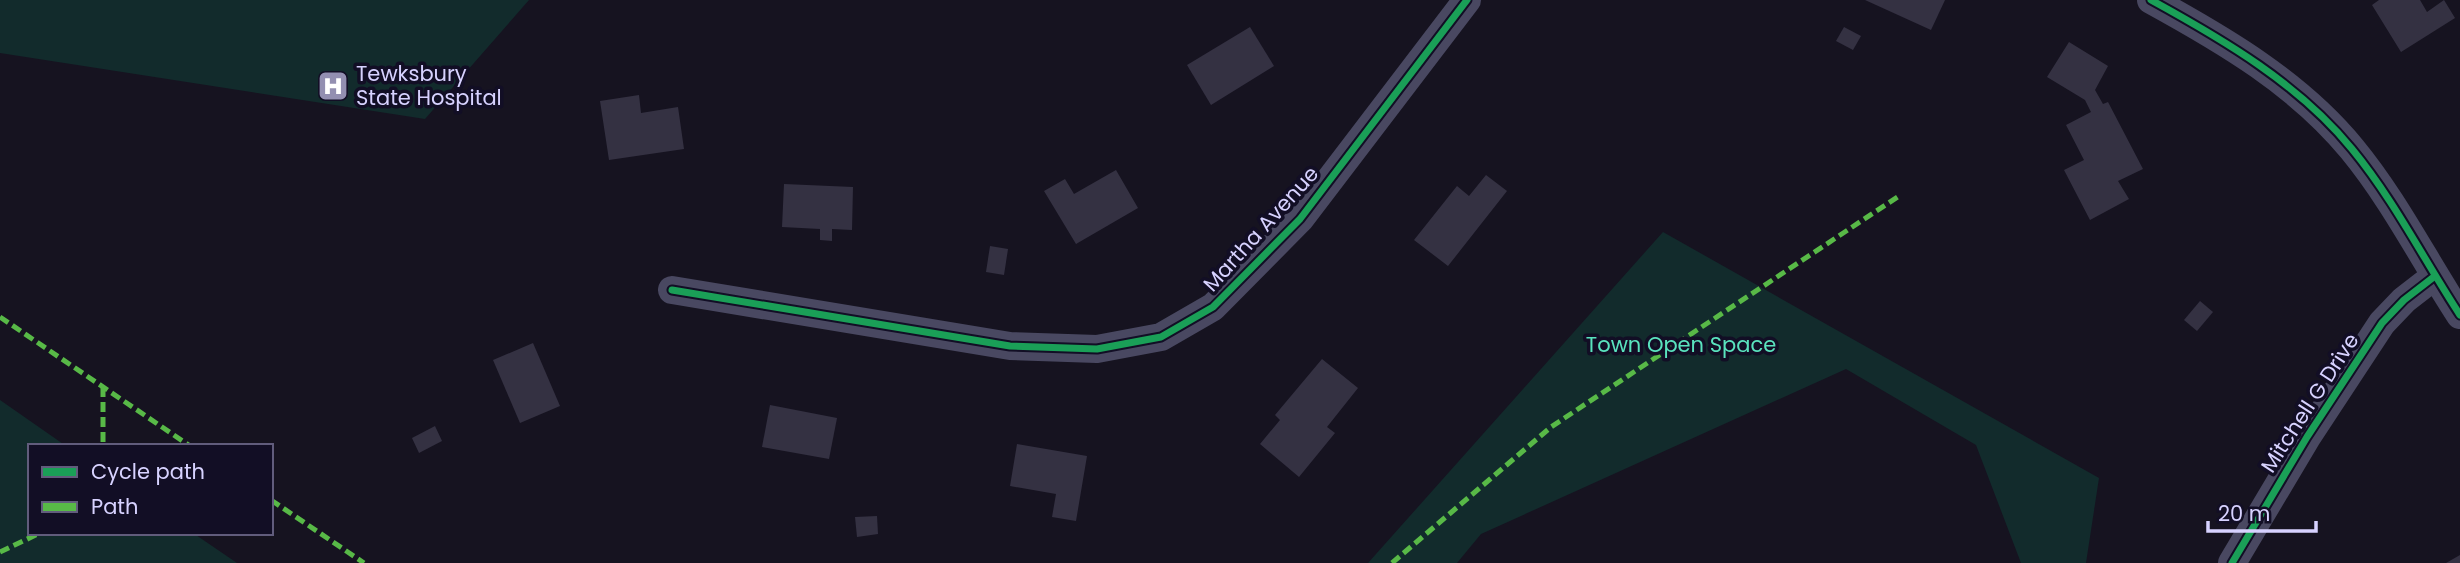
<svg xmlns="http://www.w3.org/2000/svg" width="2460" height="563" font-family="Poppins,sans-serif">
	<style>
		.green { fill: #122b2c }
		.building { fill: #343142 }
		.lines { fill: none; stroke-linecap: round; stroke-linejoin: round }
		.minor { stroke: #494861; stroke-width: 28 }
		.quiet { stroke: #58b947; stroke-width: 5; stroke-dasharray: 10 5; stroke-linecap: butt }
		.cycleway-casing { stroke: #120e25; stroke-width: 11 }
		.cycleway { stroke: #1a9f57; stroke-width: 7 }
		.labels { text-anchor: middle; stroke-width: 7; stroke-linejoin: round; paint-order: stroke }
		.poi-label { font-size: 21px; fill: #d7d2ff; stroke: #120e25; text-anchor: start }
		.street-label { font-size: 21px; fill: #d7d2ff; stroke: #120e25 }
		.park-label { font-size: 21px; fill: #5ae3be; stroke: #120e25 }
	</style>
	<rect width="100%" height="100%" fill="#161320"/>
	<g class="green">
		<path d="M 0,0 L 529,0 L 425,119 L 0,53 Z"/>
		<path d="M 1663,232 L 2099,478 L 2086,563 L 2021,563 L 1976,445 L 1846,369 L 1481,534 L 1457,563 L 1368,563 Z"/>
		<path d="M 0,400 L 66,446 L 30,446 L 30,533 L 193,533 L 237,563 L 0,563 Z"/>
	</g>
	<g class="building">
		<path d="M 1865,0 L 1945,0 L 1931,30 Z"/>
		<path d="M 2379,0 L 2420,0 L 2427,12 L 2444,0 L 2455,18 L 2401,52 L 2372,5 Z"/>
		<path d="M 1250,27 L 1274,66 L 1211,105 L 1187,65 Z"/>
		<path d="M 1844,27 L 1861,36 L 1853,50 L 1836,41 Z"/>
		<path d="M 2069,42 L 2108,66 L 2095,90 L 2103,104 L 2108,102 L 2143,169 L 2118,181 L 2129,199 L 2090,220 L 2064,170 L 2084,160 L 2066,125 L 2091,112 L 2085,100 L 2047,77 Z"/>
		<path d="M 639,95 L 641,113 L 678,107 L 684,149 L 609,160 L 600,101 Z"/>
		<path d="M 1116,170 L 1138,208 L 1076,244 L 1044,191 L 1065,179 L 1074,194 Z"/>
		<path d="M 1486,175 L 1507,191 L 1448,266 L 1414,240 L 1457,186 L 1469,196 Z"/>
		<path d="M 784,184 L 853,187 L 852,230 L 832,229 L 832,241 L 820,240 L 820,229 L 782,227 Z"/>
		<path d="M 990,246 L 1008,249 L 1004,275 L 986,272 Z"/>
		<path d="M 2200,301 L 2213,312 L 2197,331 L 2184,320 Z"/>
		<path d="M 533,343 L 560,406 L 520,423 L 493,360 Z"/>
		<path d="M 1322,359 L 1358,388 L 1327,427 L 1335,433 L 1299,477 L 1260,444 L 1280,420 L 1275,415 Z"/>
		<path d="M 770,405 L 837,418 L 829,459 L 762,447 Z"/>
		<path d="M 435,426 L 442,441 L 419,453 L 412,438 Z"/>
		<path d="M 1017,444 L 1087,456 L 1076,521 L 1052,517 L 1056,494 L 1010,486 Z"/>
		<path d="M 877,516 L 878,534 L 857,537 L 855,517 Z"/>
		<path d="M 2460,555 L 2460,563 L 2446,563 Z"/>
	</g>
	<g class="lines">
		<g class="minor">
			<path d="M 2151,0 C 2224,40 2299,84 2352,149 C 2394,200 2424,260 2460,315"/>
			<path d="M 672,290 L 1010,346 L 1097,349 L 1161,337 L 1213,307 L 1300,219 L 1467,0"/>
			<path d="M 2232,563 L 2307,437 L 2382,323 L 2404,300 L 2435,276"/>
		</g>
		<g class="quiet">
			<path d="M 0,317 L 190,446"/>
			<path d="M 103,387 L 103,446"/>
			<path d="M 271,500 L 364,563"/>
			<path d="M 0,552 L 40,533"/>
			<path d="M 1392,563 L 1551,427 L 1899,196"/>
		</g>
		<g class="cycleway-casing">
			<g id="cycleway">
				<path d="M 2151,0 C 2224,40 2299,84 2352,149 C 2394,200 2424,260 2460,315"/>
				<path d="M 672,290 L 1010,346 L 1097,349 L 1161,337 L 1213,307 L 1300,219 L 1467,0"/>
				<path d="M 2232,563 L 2307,437 L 2382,323 L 2404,300 L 2435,276"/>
			</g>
		</g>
		<use href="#cycleway" class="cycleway"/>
	</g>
	<defs>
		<g id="hospital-square" transform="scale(1.575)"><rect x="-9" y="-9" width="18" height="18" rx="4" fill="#938fb1" stroke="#120e25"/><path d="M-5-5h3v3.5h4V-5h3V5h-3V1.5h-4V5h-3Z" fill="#fff"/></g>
	</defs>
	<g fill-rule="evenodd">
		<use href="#hospital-square" x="333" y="86"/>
	</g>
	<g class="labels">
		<g class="poi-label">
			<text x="356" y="81">Tewksbury<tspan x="356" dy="24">State Hospital</tspan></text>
		</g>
		<g class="street-label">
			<text transform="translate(1261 229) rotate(-48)" y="7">Martha Avenue</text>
			<text transform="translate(2310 403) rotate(-57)" y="7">Mitchell G Drive</text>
		</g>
		<g class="park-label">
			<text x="1681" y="352">Town Open Space</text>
		</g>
	</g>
	<rect x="28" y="444" width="245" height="91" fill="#120e25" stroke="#615c7c" stroke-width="2"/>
	<rect x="42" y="467" width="35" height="10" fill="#1a9f57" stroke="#615c7c" stroke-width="2"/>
	<text x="91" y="479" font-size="21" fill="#d7d2ff">Cycle path</text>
	<rect x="42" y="502" width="35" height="10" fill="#58b947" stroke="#615c7c" stroke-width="2"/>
	<text x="91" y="514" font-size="21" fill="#d7d2ff">Path</text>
	<path d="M2208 521v10h108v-10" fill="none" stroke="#d7d2ff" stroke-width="3.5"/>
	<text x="2218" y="521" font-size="21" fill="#d7d2ff" stroke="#120e25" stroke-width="5" paint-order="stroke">20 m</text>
</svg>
